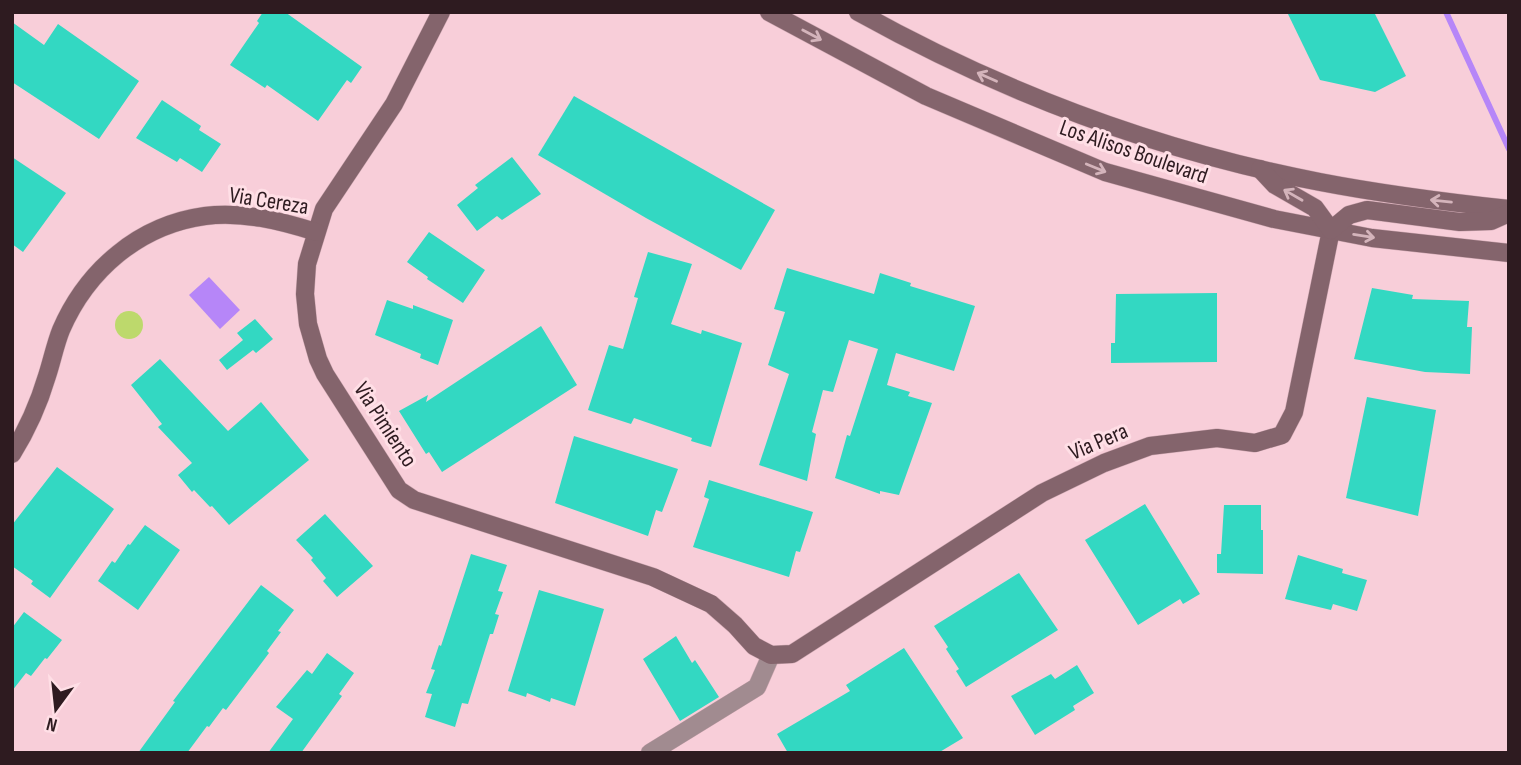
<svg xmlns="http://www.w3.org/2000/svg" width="1521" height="765" font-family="'Sofia Sans Condensed',sans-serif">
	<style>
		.green { fill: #bdd96c }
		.water { fill: #b686f8 }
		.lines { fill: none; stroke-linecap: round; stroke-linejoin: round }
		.stream { stroke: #b686f8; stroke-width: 6 }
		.building { fill: #33d8c2 }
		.street-casing { stroke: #d0aab4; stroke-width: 19 }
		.secondary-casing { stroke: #d0aab4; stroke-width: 19 }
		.street { stroke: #a18b90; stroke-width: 18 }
		.secondary { stroke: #84646c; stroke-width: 18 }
		.oneway { stroke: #d4b4bb }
		.labels { text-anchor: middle; stroke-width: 6; stroke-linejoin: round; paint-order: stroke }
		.street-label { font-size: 23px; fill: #2e1b20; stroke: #ffdfe6 }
	</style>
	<rect width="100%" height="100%" fill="#f8ced9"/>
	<circle class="green" cx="129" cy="325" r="14"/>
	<path class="water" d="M 209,277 L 240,310 L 220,329 L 189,295 Z"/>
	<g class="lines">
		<path class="stream" d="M 1446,12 L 1509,149"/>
	</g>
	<g class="building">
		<path d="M 263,12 L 285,12 L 362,67 L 351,83 L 347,80 L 318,121 L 267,85 L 265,88 L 230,65 L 259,23 L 257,21 Z"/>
		<path d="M 1287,12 L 1374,12 L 1406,76 L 1375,92 L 1320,80 Z"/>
		<path d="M 12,22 L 44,45 L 58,24 L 139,81 L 99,139 L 12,82 Z"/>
		<path d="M 574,96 L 775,210 L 741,270 L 646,218 L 538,155 Z"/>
		<path d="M 162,100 L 201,126 L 199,130 L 221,144 L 202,172 L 180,158 L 177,162 L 136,138 Z"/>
		<path d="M 12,157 L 66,193 L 23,252 L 12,244 Z"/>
		<path d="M 512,157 L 541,194 L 502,220 L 497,216 L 477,231 L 457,205 L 478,188 L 475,185 Z"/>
		<path d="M 429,232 L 485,270 L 463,303 L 427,279 L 428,277 L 407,262 Z"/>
		<path d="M 648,252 L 692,264 L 671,324 L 701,334 L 702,330 L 742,343 L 711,447 L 691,441 L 692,438 L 634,418 L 631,424 L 588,410 L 609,345 L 623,349 L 638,298 L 634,297 Z"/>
		<path d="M 787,268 L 874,294 L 880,273 L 911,283 L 910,286 L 975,306 L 954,371 L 896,353 L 887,385 L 910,392 L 908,396 L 932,403 L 899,495 L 880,491 L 880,494 L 835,478 L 847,435 L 850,436 L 878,349 L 849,340 L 833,392 L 823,390 L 812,432 L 816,434 L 807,481 L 759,465 L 789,374 L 768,365 L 785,312 L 774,309 Z"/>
		<path d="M 1372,288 L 1413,295 L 1412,299 L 1469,301 L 1467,327 L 1472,327 L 1470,374 L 1425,372 L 1354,359 Z"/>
		<path d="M 1217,293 L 1217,362 L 1111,363 L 1111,343 L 1115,343 L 1116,294 Z"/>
		<path d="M 387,300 L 413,309 L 413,305 L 453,320 L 438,365 L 420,358 L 421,354 L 375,335 Z"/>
		<path d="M 255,319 L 273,339 L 256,353 L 253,350 L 227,370 L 219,360 L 243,340 L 237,333 Z"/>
		<path d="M 541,326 L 577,385 L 442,472 L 429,452 L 426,454 L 399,411 L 428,395 L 426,402 Z"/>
		<path d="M 160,359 L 228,431 L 261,402 L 309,460 L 229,525 L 212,506 L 210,507 L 194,490 L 192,492 L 178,475 L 192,463 L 158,427 L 162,424 L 131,385 Z"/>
		<path d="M 1367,397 L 1436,410 L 1418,516 L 1346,498 Z"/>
		<path d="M 574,436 L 678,469 L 662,512 L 656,510 L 648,536 L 555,503 Z"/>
		<path d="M 57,467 L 114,509 L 50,598 L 31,584 L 33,581 L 12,566 L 12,525 Z"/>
		<path d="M 709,480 L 813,512 L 800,552 L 796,551 L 789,577 L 693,547 L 709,499 L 704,497 Z"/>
		<path d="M 1145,504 L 1200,594 L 1183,604 L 1180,599 L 1138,625 L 1085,540 Z"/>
		<path d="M 1224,505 L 1261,505 L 1261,530 L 1263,530 L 1263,574 L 1217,573 L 1217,554 L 1221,554 Z"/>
		<path d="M 325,514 L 373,566 L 337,597 L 323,581 L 326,578 L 311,560 L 313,558 L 296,540 Z"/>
		<path d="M 145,525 L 180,550 L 138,610 L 98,581 L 112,561 L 115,563 L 128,544 L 130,545 Z"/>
		<path d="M 471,554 L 507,565 L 498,591 L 503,592 L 495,614 L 499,615 L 493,634 L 490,634 L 468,704 L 462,703 L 455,727 L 425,717 L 432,694 L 426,693 L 435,670 L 431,669 L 439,645 L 441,646 Z"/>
		<path d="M 1298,555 L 1343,569 L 1342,573 L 1367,580 L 1357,611 L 1333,604 L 1331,610 L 1285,599 Z"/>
		<path d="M 1019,573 L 1058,630 L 966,687 L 956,671 L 959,669 L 946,649 L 948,647 L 934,626 Z"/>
		<path d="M 261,585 L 294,610 L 278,631 L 281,632 L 267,651 L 269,653 L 226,710 L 223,708 L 209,727 L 207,726 L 187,753 L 138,753 L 175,702 L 173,701 Z"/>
		<path d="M 539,590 L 604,609 L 575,706 L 551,698 L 550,702 L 527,693 L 526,697 L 508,691 Z"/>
		<path d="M 24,612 L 62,640 L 47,659 L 45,658 L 31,676 L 26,673 L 12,691 L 12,628 Z"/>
		<path d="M 676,636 L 692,663 L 695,660 L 719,697 L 680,721 L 643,659 Z"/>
		<path d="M 904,648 L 963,738 L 938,753 L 788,753 L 777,734 L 850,691 L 846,685 Z"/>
		<path d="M 327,653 L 354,673 L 339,694 L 342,696 L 301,753 L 268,753 L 293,719 L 276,707 L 307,670 L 312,674 Z"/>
		<path d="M 1077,665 L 1094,693 L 1073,706 L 1075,710 L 1035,735 L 1011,696 L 1051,674 L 1055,679 Z"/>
	</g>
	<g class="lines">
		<g class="street-casing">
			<path id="street" d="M 650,753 L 757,687 L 771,655"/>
		</g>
		<g class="secondary-casing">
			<g id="secondary">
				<path d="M 441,12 L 394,104 L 324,209 L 307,264 L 305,294 L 308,324 L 318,359 L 325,374 L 399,490 L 414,500 L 653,577 L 711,604 L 735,625 L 754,646 L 771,655 L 792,654 L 1042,493 L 1104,463 L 1150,446 L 1217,438 L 1255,443 L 1282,435 L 1294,412 L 1331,230"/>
				<path d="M 769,12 L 926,96 L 1105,172 L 1274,219 L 1372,238 L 1509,253"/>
				<path d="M 858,12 C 1002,92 1158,151 1320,182 C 1382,194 1445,202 1509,209"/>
				<path d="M 1260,169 L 1275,185 L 1315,208 L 1331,230 L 1349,215 L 1367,210 L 1460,222 L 1491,221 L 1509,213"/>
				<path d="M 12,454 C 27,430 39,403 47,376 C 52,361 55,345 61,330 C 87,270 139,225 205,216 C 242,211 281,221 316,232"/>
			</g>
		</g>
		<use href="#street" class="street"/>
		<use href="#secondary" class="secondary"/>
	</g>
	<defs><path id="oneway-shaft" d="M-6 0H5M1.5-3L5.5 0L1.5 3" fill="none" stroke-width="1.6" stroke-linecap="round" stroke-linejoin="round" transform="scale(1.75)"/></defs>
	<g class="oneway">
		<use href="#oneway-shaft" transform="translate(812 35) rotate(28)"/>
		<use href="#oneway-shaft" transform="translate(987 77) rotate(-156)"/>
		<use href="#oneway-shaft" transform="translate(1096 168) rotate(22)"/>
		<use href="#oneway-shaft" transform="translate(1293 195) rotate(-150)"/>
		<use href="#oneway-shaft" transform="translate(1441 201) rotate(-174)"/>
		<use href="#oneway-shaft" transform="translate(1364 236) rotate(9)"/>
	</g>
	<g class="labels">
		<g class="street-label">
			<text transform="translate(1134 151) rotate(19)" y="8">Los Alisos Boulevard</text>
			<text transform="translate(269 200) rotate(9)" y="8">Via Cereza</text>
			<text transform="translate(386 424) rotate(57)" y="8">Via Pimiento</text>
			<text transform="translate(1098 441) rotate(-23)" y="8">Via Pera</text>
		</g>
	</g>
	<rect width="1521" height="765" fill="none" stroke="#2e1b20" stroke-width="28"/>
	<g transform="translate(56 709) rotate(195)" stroke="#ffdfe6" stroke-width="5" paint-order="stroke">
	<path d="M0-5L12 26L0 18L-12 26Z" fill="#2e1b20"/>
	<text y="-10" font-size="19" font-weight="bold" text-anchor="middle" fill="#2e1b20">N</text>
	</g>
</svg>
